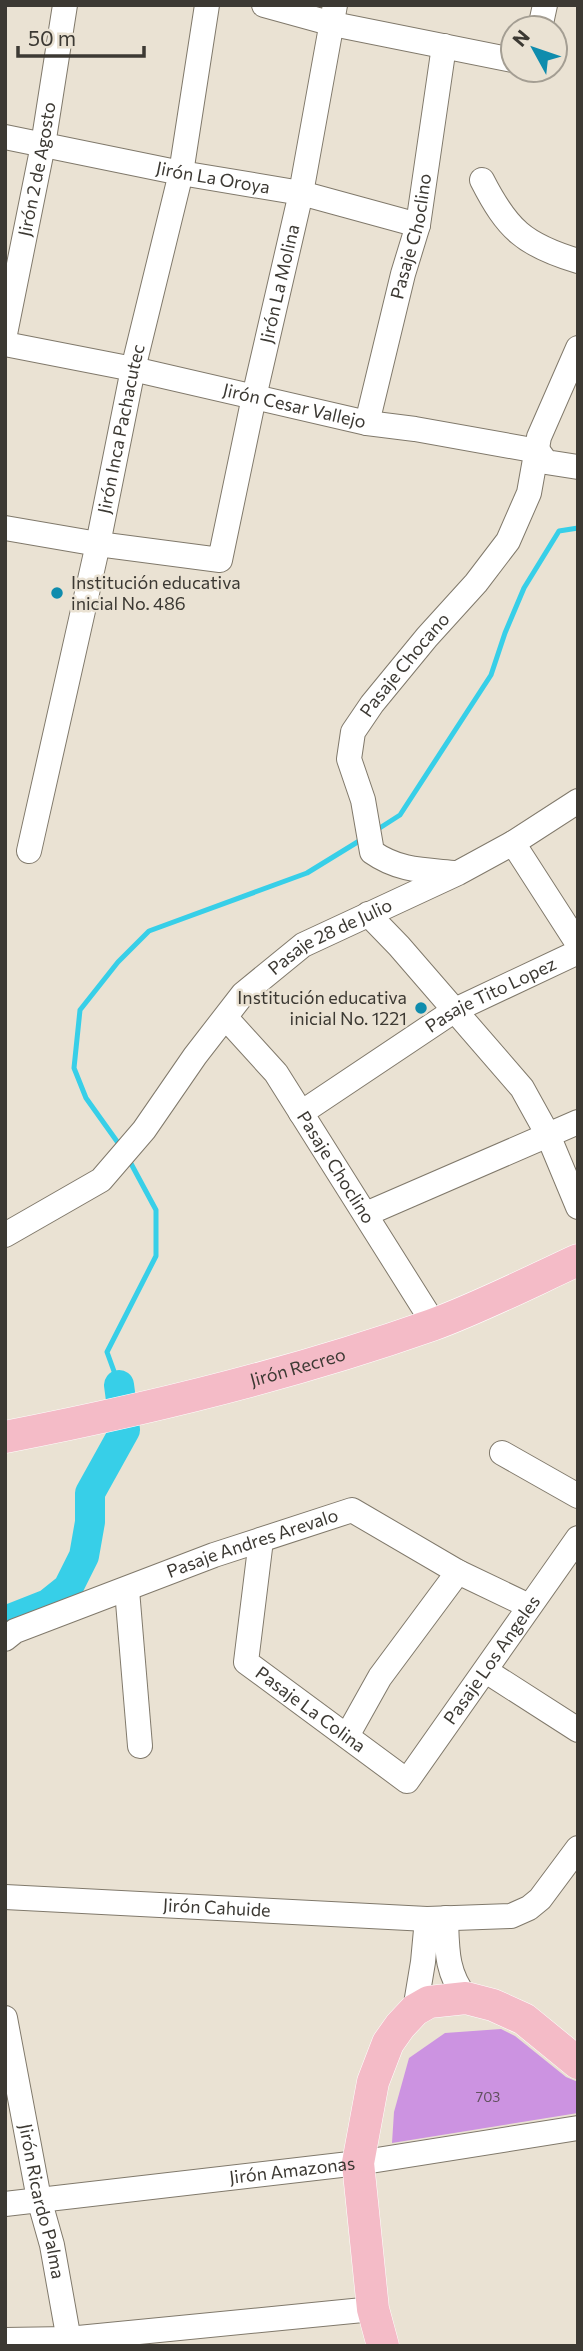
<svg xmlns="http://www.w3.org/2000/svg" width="583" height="2351" font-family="Commissioner,sans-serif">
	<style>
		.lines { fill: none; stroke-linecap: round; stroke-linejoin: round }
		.stream { stroke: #37cfe8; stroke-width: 5 }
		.river { stroke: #37cfe8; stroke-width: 30 }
		.building { fill: #cc93e1 }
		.minor-casing { stroke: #80796b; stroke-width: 26 }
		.major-casing { stroke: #fff; stroke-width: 33 }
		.minor { stroke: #fff; stroke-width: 24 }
		.major { stroke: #f4bbc7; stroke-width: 32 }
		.poi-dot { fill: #0f8cad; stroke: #eae2d3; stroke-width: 2.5 }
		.labels { text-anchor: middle; stroke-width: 5; stroke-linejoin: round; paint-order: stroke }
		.number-label { font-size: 14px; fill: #60505e }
		.street-label { font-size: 18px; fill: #3c3933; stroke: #eae2d3 }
		.poi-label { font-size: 18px; fill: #3c3933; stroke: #eae2d3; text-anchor: start }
	</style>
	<rect width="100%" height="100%" fill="#eae2d3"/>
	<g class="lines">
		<g class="stream">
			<path d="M 375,831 L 400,815 L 491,675 L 505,633 L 524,588 L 559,531 L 578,528"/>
			<path d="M 121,1147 L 86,1098 L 74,1068 L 80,1010 L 118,962 L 149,931 L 307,873 L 364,838"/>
			<path d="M 119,1385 L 107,1352 L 156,1256 L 156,1210 L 128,1158"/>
		</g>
		<path class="river" d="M 5,1621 L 48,1604 L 68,1588 L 84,1556 L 90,1522 L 90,1493 L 125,1430 L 119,1385"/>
	</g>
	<path class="building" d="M 501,2029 L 515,2036 L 566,2077 L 578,2082 L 578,2113 L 392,2143 L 394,2112 L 409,2058 L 445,2033 Z"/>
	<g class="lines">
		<g class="minor-casing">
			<g id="minor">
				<path d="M 264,5 L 333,24 L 513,60"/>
				<path d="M 540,28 L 545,5"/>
				<path id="s1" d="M 5,137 L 181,173 L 301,193 L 418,225"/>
				<path d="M 482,180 C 507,229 524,245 578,261"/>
				<path id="s2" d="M 5,334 L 43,145 L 65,5"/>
				<path id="s3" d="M 5,344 L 133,369 L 367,423 L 415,429 L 538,451 L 546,462 L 578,467"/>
				<path id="s4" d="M 367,423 L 403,274 L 418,225 L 444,46"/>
				<path id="s5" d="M 5,528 L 98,544 L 220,560 L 254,397 L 301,193 L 335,5"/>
				<path d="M 513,843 L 578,944"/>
				<path id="s6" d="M 29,851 L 98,544 L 133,369 L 181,173 L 207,5"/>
				<path id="s7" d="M 456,873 C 424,870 399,871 372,852 L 363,800 L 349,759 L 353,732 L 372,704 L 427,637 L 476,583 L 508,541 L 529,493 L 539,437 L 578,348"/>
				<path d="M 368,914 L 399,946 L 522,1088 L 548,1135 L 578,1207"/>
				<path id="s8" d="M 226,1018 L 276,1073 L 434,1324"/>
				<path id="s9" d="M 301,1113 L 455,1010 L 578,952"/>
				<path d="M 366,1214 L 578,1122"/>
				<path id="s10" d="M 5,1235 L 101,1180 L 144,1130 L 195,1056 L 243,994 L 303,945 L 458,873 L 513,843 L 578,801"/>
				<path d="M 502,1453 L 578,1496"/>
				<path id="s11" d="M 261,1540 L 246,1662 L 407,1781 L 578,1538"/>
				<path d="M 127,1590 L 140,1746"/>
				<path id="s12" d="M 5,1639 L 15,1631 L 214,1555 L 352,1510 L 458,1572 L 529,1606"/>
				<path d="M 486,1671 L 578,1730"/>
				<path d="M 347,1736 L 380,1677 L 458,1572"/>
				<path id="s13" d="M 5,1897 L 427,1919 L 511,1916 L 529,1908 L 540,1899 L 578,1848"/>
				<path d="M 446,1918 C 447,1949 446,1973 466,1998"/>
				<path d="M 415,2010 L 423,1962 L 427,1919"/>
				<path id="s14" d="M 5,2018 L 39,2199 L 52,2245 L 70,2346"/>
				<path id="s15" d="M 5,2204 L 358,2163 L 578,2128"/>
				<path d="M 5,2340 L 68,2339 L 373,2309"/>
			</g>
		</g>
		<g class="major-casing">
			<g id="major">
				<path id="s16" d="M 5,1437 C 150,1409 293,1374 432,1325 C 481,1307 530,1282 578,1260"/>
				<path d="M 383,2346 L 373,2309 L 358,2163 L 373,2082 L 388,2043 L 400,2026 L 415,2010 L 429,2002 L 466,1998 L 493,2005 L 524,2019 L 578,2063"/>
			</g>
		</g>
		<use href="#minor" class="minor"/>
		<use href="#major" class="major"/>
	</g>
	<g class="poi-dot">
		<circle cx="57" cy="593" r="7"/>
		<circle cx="421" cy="1008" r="7"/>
	</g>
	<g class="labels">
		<g class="number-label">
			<text x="488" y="2102">703</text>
		</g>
		<g class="street-label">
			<text dy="6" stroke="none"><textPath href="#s2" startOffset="168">Jirón 2 de Agosto</textPath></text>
			<text dy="6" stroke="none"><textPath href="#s1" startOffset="212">Jirón La Oroya</textPath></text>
			<text dy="6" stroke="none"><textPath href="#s4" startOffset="192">Pasaje Choclino</textPath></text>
			<text dy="6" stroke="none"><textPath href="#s5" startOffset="500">Jirón La Molina</textPath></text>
			<text dy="6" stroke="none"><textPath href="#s3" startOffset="296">Jirón Cesar Vallejo</textPath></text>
			<text dy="6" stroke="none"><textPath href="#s6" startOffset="432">Jirón Inca Pachacutec</textPath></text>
			<text dy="6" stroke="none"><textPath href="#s7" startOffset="296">Pasaje Chocano</textPath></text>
			<text dy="6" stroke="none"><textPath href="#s10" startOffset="450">Pasaje 28 de Julio</textPath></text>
			<text dy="6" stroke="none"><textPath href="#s9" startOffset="224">Pasaje Tito Lopez</textPath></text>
			<text dy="6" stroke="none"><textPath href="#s8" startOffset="186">Pasaje Choclino</textPath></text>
			<text dy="6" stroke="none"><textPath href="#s16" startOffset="301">Jirón Recreo</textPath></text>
			<text dy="6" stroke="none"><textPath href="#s12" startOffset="266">Pasaje Andres Arevalo</textPath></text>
			<text dy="6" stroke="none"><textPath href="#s11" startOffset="471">Pasaje Los Angeles</textPath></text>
			<text dy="6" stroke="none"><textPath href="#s11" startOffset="203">Pasaje La Colina</textPath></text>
			<text dy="6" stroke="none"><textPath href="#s13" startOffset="212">Jirón Cahuide</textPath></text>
			<text dy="6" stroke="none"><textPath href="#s15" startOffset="289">Jirón Amazonas</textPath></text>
			<text dy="6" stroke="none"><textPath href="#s14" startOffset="187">Jirón Ricardo Palma</textPath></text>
		</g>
		<g class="poi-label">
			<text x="71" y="589">Institución educativa<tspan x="71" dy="21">inicial No. 486</tspan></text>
			<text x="407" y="1004" text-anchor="end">Institución educativa<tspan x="407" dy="21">inicial No. 1221</tspan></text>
		</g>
	</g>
	<rect width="583" height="2351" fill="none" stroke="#3c3933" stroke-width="14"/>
	<g transform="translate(534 49) rotate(310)"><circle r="33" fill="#eae2d3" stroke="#a49e93" stroke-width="2"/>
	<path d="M0-5L12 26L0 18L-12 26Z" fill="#0f8cad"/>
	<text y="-10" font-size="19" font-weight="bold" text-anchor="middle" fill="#3c3933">N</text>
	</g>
	<path d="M18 46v10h126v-10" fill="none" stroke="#3c3933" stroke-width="3.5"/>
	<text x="28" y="46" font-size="21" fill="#3c3933" stroke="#eae2d3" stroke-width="5" paint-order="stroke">50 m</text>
</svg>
